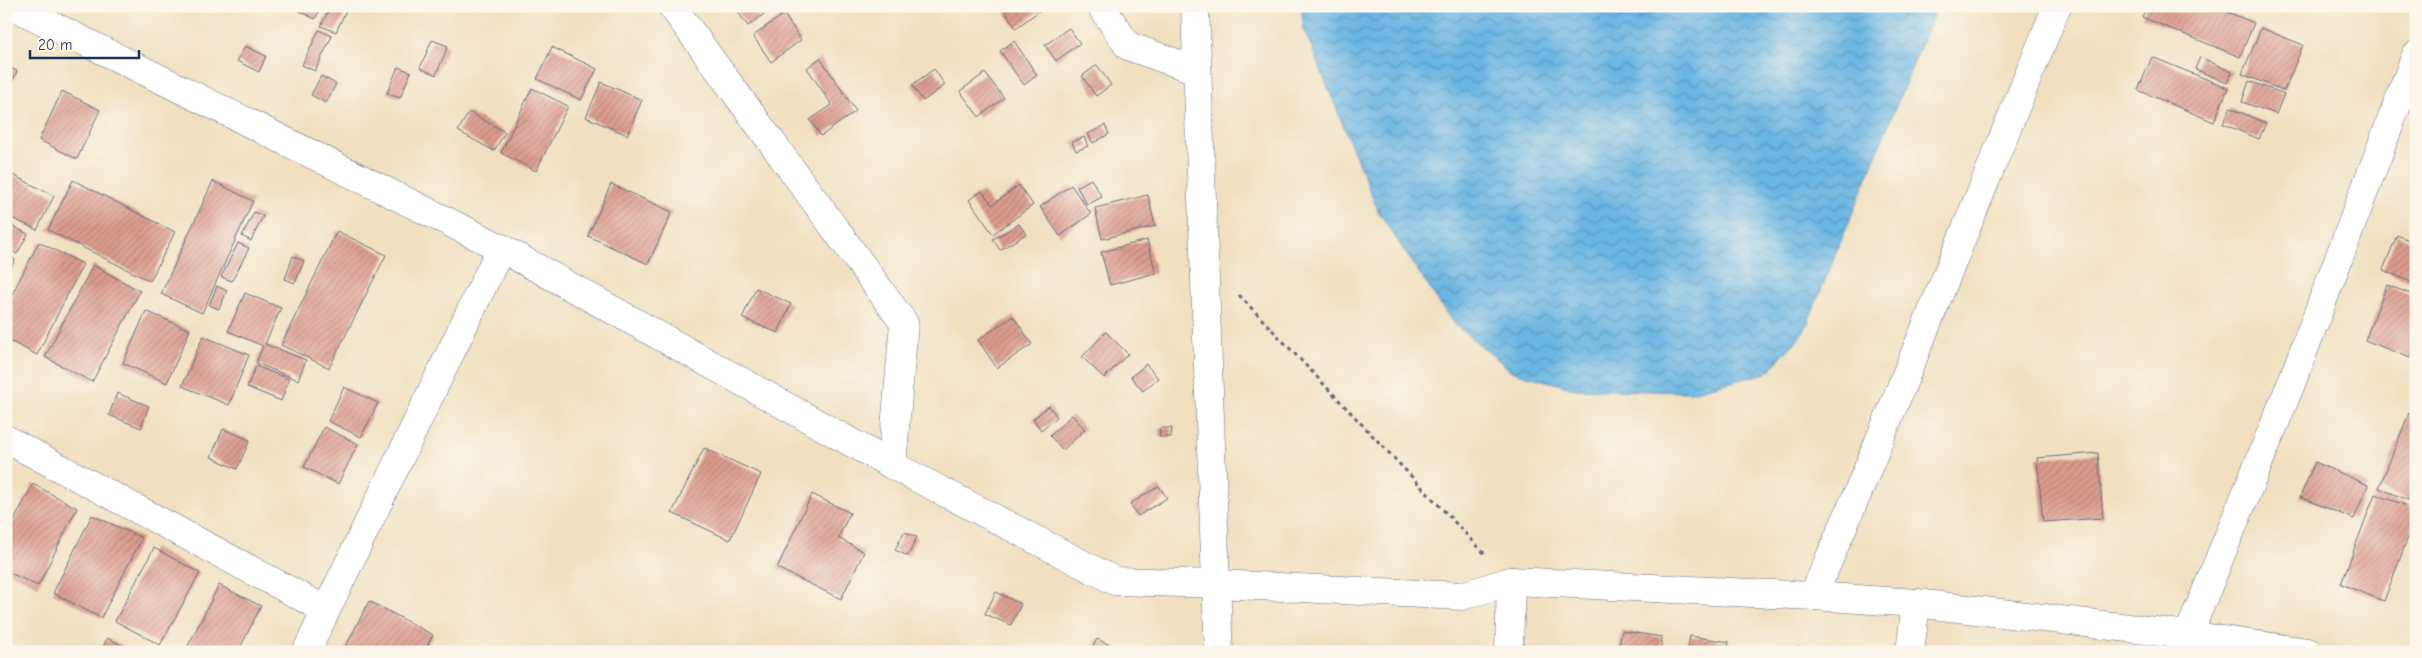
<svg xmlns="http://www.w3.org/2000/svg" width="2422" height="658" font-family="'Comic Neue',sans-serif">
	<style>
		.water { fill: url(#water-waves); stroke: #4272a0 }
		.building { fill: url(#building-hatch) }
		.lines { fill: none; stroke-linecap: round; stroke-linejoin: round }
		.minor-casing { stroke: #666d80; stroke-width: 29 }
		.major-casing { stroke: #666d80; stroke-width: 29 }
		.path { stroke: #666d80; stroke-width: 3; stroke-dasharray: 4 4; stroke-linecap: butt }
		.minor { stroke: #fff; stroke-width: 28 }
		.major { stroke: #fff; stroke-width: 28 }
	</style>
	<defs>
		<pattern id="water-waves" width="16" height="10" patternUnits="userSpaceOnUse" patternTransform="scale(1.25)"><rect width="16" height="10" fill="#6ab6e3"/><path d="M0 5q4-4 8 0t8 0" fill="none" stroke="#5694bb"/></pattern>
		<pattern id="building-hatch" width="6" height="6" patternUnits="userSpaceOnUse" patternTransform="scale(1.25)"><rect width="6" height="6" fill="#dd9c8d"/><path d="M-1 1l2-2M0 6l6-6M5 7l2-2" fill="none" stroke="#b28076"/></pattern>
	</defs>
	<rect width="100%" height="100%" fill="#fbf7ec"/>
	<filter id="ink" filterUnits="userSpaceOnUse"><feTurbulence type="fractalNoise" baseFrequency=".02" numOctaves="2"/><feDisplacementMap in="SourceGraphic" scale="10" xChannelSelector="R" yChannelSelector="G"/><feConvolveMatrix kernelMatrix="1 2 1 2 8 2 1 2 1" color-interpolation-filters="sRGB"/></filter>
	<filter id="wash" filterUnits="userSpaceOnUse"><feTurbulence type="fractalNoise" baseFrequency=".0096" numOctaves="4" result="noise"/><feDisplacementMap in="SourceGraphic" scale="20" xChannelSelector="R" yChannelSelector="G"/><feGaussianBlur stdDeviation="1.12" result="paint"/><feColorMatrix in="noise" values="0 0 0 0 0 0 0 0 0 0 0 0 0 0 0 0 0 1.4 0 .05"/><feComposite in="paint" operator="in"/></filter>
	<g filter="url(#wash)">
		<rect width="100%" height="100%" fill="#f0e0c0"/>
		<path class="water" d="M 1301,6 L 1937,6 L 1803,334 L 1766,373 L 1691,392 L 1576,389 L 1513,372 L 1453,323 L 1379,213 L 1304,29 Z"/>
		<g id="blocks">
			<g class="building">
				<path d="M 290,6 L 322,6 L 315,19 Z"/>
				<path d="M 331,6 L 348,6 L 336,32 L 321,26 Z"/>
				<path d="M 734,6 L 775,6 L 748,26 Z"/>
				<path d="M 1013,6 L 1046,6 L 1016,28 L 1005,12 Z"/>
				<path d="M 2147,6 L 2213,6 L 2254,23 L 2240,57 L 2142,17 Z"/>
				<path d="M 784,14 L 801,40 L 771,62 L 753,36 Z"/>
				<path d="M 1069,28 L 1080,43 L 1056,61 L 1045,45 Z"/>
				<path d="M 2261,28 L 2303,45 L 2284,91 L 2242,74 Z"/>
				<path d="M 319,30 L 332,36 L 315,71 L 302,65 Z"/>
				<path d="M 432,40 L 448,46 L 436,75 L 420,68 Z"/>
				<path d="M 1014,41 L 1037,75 L 1024,85 L 1000,51 Z"/>
				<path d="M 245,46 L 266,56 L 259,72 L 237,61 Z"/>
				<path d="M 552,47 L 597,69 L 581,100 L 537,79 Z"/>
				<path d="M 2152,57 L 2228,88 L 2214,122 L 2138,90 Z"/>
				<path d="M 2200,57 L 2232,72 L 2227,83 L 2195,69 Z"/>
				<path d="M 820,58 L 856,111 L 821,136 L 810,120 L 832,105 L 807,68 Z"/>
				<path d="M 1097,65 L 1111,85 L 1096,96 L 1082,76 Z"/>
				<path d="M 6,66 L 17,71 L 6,95 Z"/>
				<path d="M 398,67 L 411,72 L 400,98 L 387,93 Z"/>
				<path d="M 934,69 L 945,85 L 923,101 L 912,85 Z"/>
				<path d="M 985,73 L 1004,98 L 979,117 L 960,91 Z"/>
				<path d="M 321,76 L 336,84 L 326,103 L 311,95 Z"/>
				<path d="M 2249,81 L 2284,94 L 2276,114 L 2242,102 Z"/>
				<path d="M 601,82 L 642,100 L 627,135 L 586,117 Z"/>
				<path d="M 532,88 L 568,106 L 536,171 L 501,153 Z"/>
				<path d="M 62,91 L 100,110 L 77,159 L 39,140 Z"/>
				<path d="M 2230,108 L 2266,123 L 2259,139 L 2223,124 Z"/>
				<path d="M 469,112 L 505,132 L 494,151 L 458,131 Z"/>
				<path d="M 1105,125 L 1109,134 L 1093,143 L 1088,134 Z"/>
				<path d="M 1084,137 L 1088,146 L 1076,151 L 1072,142 Z"/>
				<path d="M 9,173 L 54,196 L 37,230 L 6,215 L 6,179 Z"/>
				<path d="M 1091,179 L 1102,197 L 1087,205 L 1077,187 Z"/>
				<path d="M 73,180 L 175,232 L 150,281 L 48,230 Z"/>
				<path d="M 213,181 L 253,201 L 202,313 L 161,294 Z"/>
				<path d="M 611,184 L 672,212 L 648,264 L 588,236 Z"/>
				<path d="M 1019,185 L 1033,205 L 993,234 L 969,200 L 982,191 L 992,205 Z"/>
				<path d="M 1071,185 L 1091,214 L 1060,236 L 1040,207 Z"/>
				<path d="M 1148,195 L 1155,226 L 1102,239 L 1095,208 Z"/>
				<path d="M 254,212 L 263,216 L 251,241 L 242,236 Z"/>
				<path d="M 6,223 L 28,234 L 17,254 L 6,248 Z"/>
				<path d="M 1019,224 L 1026,234 L 1000,250 L 993,239 Z"/>
				<path d="M 337,231 L 386,255 L 329,368 L 281,345 Z"/>
				<path d="M 2397,235 L 2416,243 L 2416,284 L 2383,270 Z"/>
				<path d="M 1147,240 L 1156,273 L 1110,285 L 1101,252 Z"/>
				<path d="M 39,242 L 83,264 L 37,355 L 6,339 L 6,306 Z"/>
				<path d="M 238,243 L 249,248 L 232,281 L 221,277 Z"/>
				<path d="M 6,255 L 15,260 L 6,276 Z"/>
				<path d="M 293,256 L 304,261 L 295,283 L 285,279 Z"/>
				<path d="M 93,265 L 140,291 L 92,382 L 45,357 Z"/>
				<path d="M 2387,285 L 2416,296 L 2416,343 L 2410,358 L 2365,340 Z"/>
				<path d="M 217,286 L 227,291 L 219,309 L 209,305 Z"/>
				<path d="M 756,288 L 791,304 L 778,333 L 742,318 Z"/>
				<path d="M 245,293 L 281,308 L 265,344 L 306,360 L 298,380 L 256,363 L 263,346 L 228,331 Z"/>
				<path d="M 146,311 L 190,330 L 167,383 L 123,363 Z"/>
				<path d="M 1013,316 L 1032,344 L 997,368 L 978,340 Z"/>
				<path d="M 1106,332 L 1128,354 L 1104,378 L 1082,357 Z"/>
				<path d="M 203,336 L 249,355 L 229,405 L 182,386 Z"/>
				<path d="M 1146,364 L 1158,378 L 1143,391 L 1131,377 Z"/>
				<path d="M 256,366 L 289,379 L 281,401 L 247,387 Z"/>
				<path d="M 344,387 L 378,403 L 361,437 L 328,421 Z"/>
				<path d="M 117,393 L 149,406 L 141,428 L 109,415 Z"/>
				<path d="M 1049,406 L 1057,417 L 1041,430 L 1033,419 Z"/>
				<path d="M 2409,413 L 2416,416 L 2416,503 L 2379,488 Z"/>
				<path d="M 1072,415 L 1085,429 L 1063,450 L 1050,436 Z"/>
				<path d="M 324,427 L 358,444 L 338,484 L 304,467 Z"/>
				<path d="M 1160,428 L 1172,428 L 1171,437 L 1159,437 Z"/>
				<path d="M 223,429 L 250,440 L 237,469 L 211,457 Z"/>
				<path d="M 704,448 L 761,474 L 730,540 L 672,513 Z"/>
				<path d="M 2098,453 L 2103,518 L 2043,522 L 2037,458 Z"/>
				<path d="M 2315,462 L 2368,485 L 2354,519 L 2300,497 Z"/>
				<path d="M 33,484 L 77,508 L 38,586 L 6,571 L 6,536 Z"/>
				<path d="M 1159,486 L 1167,498 L 1138,516 L 1130,504 Z"/>
				<path d="M 812,494 L 850,513 L 838,538 L 864,552 L 841,599 L 777,568 Z"/>
				<path d="M 2375,494 L 2416,509 L 2416,516 L 2384,601 L 2341,584 Z"/>
				<path d="M 92,515 L 142,538 L 101,618 L 53,593 Z"/>
				<path d="M 904,532 L 917,537 L 908,556 L 895,550 Z"/>
				<path d="M 154,548 L 200,573 L 160,645 L 115,621 Z"/>
				<path d="M 219,585 L 261,606 L 238,652 L 185,652 Z"/>
				<path d="M 996,592 L 1021,604 L 1011,625 L 985,614 Z"/>
				<path d="M 369,601 L 433,635 L 424,652 L 343,652 Z"/>
				<path d="M 1622,631 L 1662,637 L 1660,652 L 1618,652 Z"/>
				<path d="M 1690,636 L 1729,642 L 1727,652 L 1687,652 Z"/>
				<path d="M 107,638 L 136,652 L 101,652 Z"/>
				<path d="M 1097,639 L 1124,652 L 1090,652 Z"/>
				<path d="M 1796,647 L 1824,651 L 1824,652 L 1795,652 Z"/>
			</g>
		</g>
	</g>
	<g filter="url(#ink)">
		<use href="#blocks" fill-opacity="0" stroke="#666d80" stroke-width="1"/>
		<g class="lines">
			<g class="minor-casing">
				<g id="minor">
					<path d="M 672,6 L 904,323 L 892,465"/>
					<path d="M 1101,6 L 1128,46 L 1196,70"/>
					<path d="M 6,439 L 326,610"/>
					<path d="M 1813,596 L 1859,490 L 2057,6"/>
					<path d="M 306,652 L 501,248"/>
					<path d="M 1219,652 L 1216,584 L 1462,596 L 1511,581 L 1813,596 L 1916,603 L 2188,635 L 2308,652"/>
					<path d="M 1509,652 L 1511,581"/>
					<path d="M 1910,652 L 1916,603"/>
					<path d="M 2187,652 L 2188,635 L 2291,384 L 2416,55"/>
				</g>
			</g>
			<g class="major-casing">
				<path id="major" d="M 13,6 L 501,248 L 892,465 L 1115,581 L 1216,584 L 1195,6"/>
			</g>
			<path class="path" d="M 1239,295 L 1486,555"/>
			<use href="#minor" class="minor"/>
			<use href="#major" class="major"/>
		</g>
	</g>
	<rect width="2422" height="658" fill="none" stroke="#fbf7ec" stroke-width="25"/>
	<path d="M30 50v8h109v-8" fill="none" stroke="#1b2f5e" stroke-width="2.5"/>
	<text x="38" y="50" font-size="15" fill="#1b2f5e" stroke="#fbf7ec" stroke-width="4" paint-order="stroke">20 m</text>
</svg>
